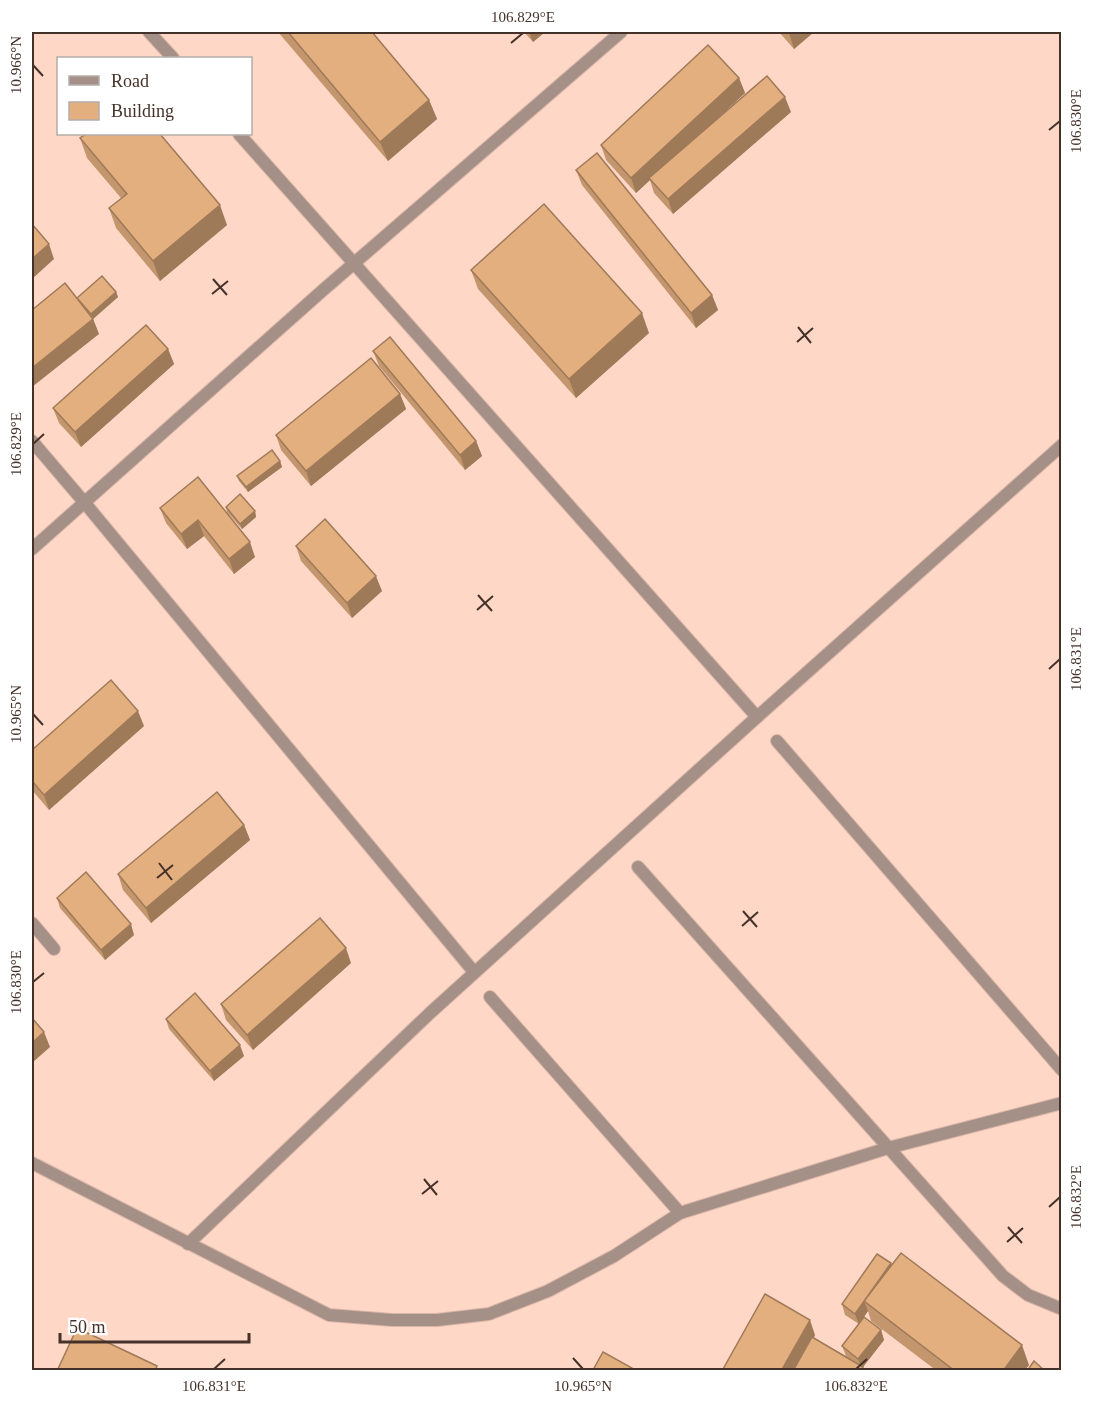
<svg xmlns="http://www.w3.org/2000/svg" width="1093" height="1402" font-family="'Times New Roman',serif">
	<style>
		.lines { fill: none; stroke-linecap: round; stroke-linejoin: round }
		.street-casing { stroke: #dab6a7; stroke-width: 14 }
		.street { stroke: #a59088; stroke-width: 12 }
		.wall { fill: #c3966d }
		.shaded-wall { fill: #9f7a59 }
		.building { fill: #e3af7f; stroke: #9f7a59; stroke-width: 1.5 }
		.ticks { fill: none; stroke: #443129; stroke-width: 2 }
		.neatline { fill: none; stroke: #443129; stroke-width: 2 }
		.ticks-label { font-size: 15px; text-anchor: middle; fill: #443129 }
	</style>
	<rect width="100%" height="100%" fill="#ffd7c7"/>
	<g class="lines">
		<g class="street-casing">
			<g id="street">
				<path d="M 149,32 L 173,58"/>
				<path d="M 239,134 L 757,717"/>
				<path d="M 32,441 L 84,502 L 474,972"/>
				<path d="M 32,549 L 322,291 L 621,32"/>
				<path d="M 777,741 L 1062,1070"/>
				<path d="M 638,867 L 1003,1276 L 1028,1295 L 1062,1309"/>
				<path d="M 32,923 L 54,949"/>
				<path d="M 490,997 L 680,1213"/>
				<path d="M 32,1163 L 329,1315 L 392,1320 L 437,1320 L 489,1314 L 548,1291 L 614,1256 L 680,1213 L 888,1148 L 1062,1103"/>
				<path d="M 188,1244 L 430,1013 L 757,717 L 1062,445"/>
			</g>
		</g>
		<use href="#street" class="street"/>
	</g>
	<g class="wall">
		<path d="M 278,32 L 372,32 L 429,100 L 437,119 L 388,161 Z"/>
		<path d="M 524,32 L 545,32 L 533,42 Z"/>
		<path d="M 779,32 L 814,32 L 794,49 Z"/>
		<path d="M 739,78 L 745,93 L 711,124 L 791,112 L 673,214 L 654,193 L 650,180 L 636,193 L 606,160 L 601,145 Z"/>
		<path d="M 80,138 L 227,225 L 160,281 L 116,228 L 109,208 L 121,198 L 87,158 Z"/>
		<path d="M 576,170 L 712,295 L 718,310 L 696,328 L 582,185 Z"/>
		<path d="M 471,270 L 649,333 L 576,398 L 478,289 Z"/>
		<path d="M 116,292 L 118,297 L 93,319 L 99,334 L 77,298 Z"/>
		<path d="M 168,349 L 174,364 L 81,447 L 59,423 L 53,408 Z"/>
		<path d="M 373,351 L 476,441 L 482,456 L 465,470 L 379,366 Z"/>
		<path d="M 400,394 L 406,409 L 311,486 L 281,450 L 276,435 Z"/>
		<path d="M 280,461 L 282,467 L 248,492 L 239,481 L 237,476 Z"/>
		<path d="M 198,477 L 255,557 L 234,574 L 204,536 L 187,549 L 166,523 L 160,508 Z"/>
		<path d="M 226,507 L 255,511 L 256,517 L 242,529 L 227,512 Z"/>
		<path d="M 296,546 L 382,591 L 352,618 L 301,561 Z"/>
		<path d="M 144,726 L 49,810 L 32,790 L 32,750 Z"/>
		<path d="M 244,825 L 250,840 L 151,923 L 123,890 L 118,874 Z"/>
		<path d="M 57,898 L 134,935 L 105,960 L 60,908 Z"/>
		<path d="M 351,963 L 253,1050 L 226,1020 L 221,1004 Z"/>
		<path d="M 166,1019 L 244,1056 L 214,1081 L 169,1029 Z"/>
		<path d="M 891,1263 L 891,1265 L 1029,1365 L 1024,1371 L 937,1371 L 871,1321 L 868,1311 L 860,1323 L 881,1330 L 884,1340 L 863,1367 L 864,1371 L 722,1371 L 815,1335 L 814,1338 L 846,1356 L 842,1346 L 859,1324 L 845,1315 L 842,1304 Z"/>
	</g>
	<g class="shaded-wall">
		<path d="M 529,32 L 545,32 L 533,42 Z"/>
		<path d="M 791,32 L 814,32 L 794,49 L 789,33 Z"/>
		<path d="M 739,78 L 745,93 L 651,180 L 649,178 L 650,180 L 636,193 L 631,178 Z"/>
		<path d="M 785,97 L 791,112 L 673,214 L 668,199 Z"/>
		<path d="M 429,100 L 437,119 L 388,161 L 380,142 Z"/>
		<path d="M 220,205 L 227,225 L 160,281 L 153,261 Z"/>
		<path d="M 49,244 L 54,259 L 32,279 L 32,259 Z"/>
		<path d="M 116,292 L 118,297 L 93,319 L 91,314 Z"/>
		<path d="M 712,295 L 718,310 L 696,328 L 691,313 Z"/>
		<path d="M 642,313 L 649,333 L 576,398 L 569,379 Z"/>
		<path d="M 93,319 L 99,334 L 32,387 L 32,368 Z"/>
		<path d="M 168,349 L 174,364 L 81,447 L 75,432 Z"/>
		<path d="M 400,394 L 406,409 L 311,486 L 306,471 Z"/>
		<path d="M 476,441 L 482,456 L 465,470 L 460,455 Z"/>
		<path d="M 280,461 L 282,467 L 248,492 L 246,487 Z"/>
		<path d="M 255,511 L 256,517 L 242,529 L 240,524 Z"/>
		<path d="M 198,520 L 204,536 L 187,549 L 181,534 Z"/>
		<path d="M 250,542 L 255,557 L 234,574 L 229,559 Z"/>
		<path d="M 376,576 L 382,591 L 352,618 L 347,603 Z"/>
		<path d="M 138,711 L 144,726 L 49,810 L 44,795 Z"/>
		<path d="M 244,825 L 250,840 L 151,923 L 146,908 Z"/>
		<path d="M 131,924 L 134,935 L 105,960 L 101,950 Z"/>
		<path d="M 346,948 L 351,963 L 253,1050 L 247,1035 Z"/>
		<path d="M 44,1032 L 50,1047 L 32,1063 L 32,1043 Z"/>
		<path d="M 240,1045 L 244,1056 L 214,1081 L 210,1071 Z"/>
		<path d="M 891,1263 L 894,1273 L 864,1301 L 868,1311 L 859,1324 L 855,1314 Z"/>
		<path d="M 810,1320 L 815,1335 L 795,1371 L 781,1371 Z"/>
		<path d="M 881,1330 L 884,1340 L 863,1367 L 864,1371 L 861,1371 L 862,1369 L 858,1359 Z"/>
		<path d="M 1022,1345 L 1029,1365 L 1024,1371 L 1003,1371 Z"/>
	</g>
	<g class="building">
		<path d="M 288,32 L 372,32 L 429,100 L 380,142 Z"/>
		<path d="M 708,45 L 739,78 L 631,178 L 601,145 Z"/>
		<path d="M 767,76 L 785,97 L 668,199 L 649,178 Z"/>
		<path d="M 86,134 L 160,134 L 220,205 L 153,261 L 109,208 L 127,194 L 80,138 Z"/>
		<path d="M 597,153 L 712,295 L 691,313 L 576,170 Z"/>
		<path d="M 544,204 L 642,313 L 569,379 L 471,270 Z"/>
		<path d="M 32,224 L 49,244 L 32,259 Z"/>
		<path d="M 102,276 L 116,292 L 91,314 L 77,298 Z"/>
		<path d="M 65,283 L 93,319 L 32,368 L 32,310 Z"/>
		<path d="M 146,325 L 168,349 L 75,432 L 53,408 Z"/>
		<path d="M 390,337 L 476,441 L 460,455 L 373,351 Z"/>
		<path d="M 371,358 L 400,394 L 306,471 L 276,435 Z"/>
		<path d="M 272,450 L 280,461 L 246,487 L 237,476 Z"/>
		<path d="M 198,477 L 250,542 L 229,559 L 198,520 L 181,534 L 160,508 Z"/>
		<path d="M 240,494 L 255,511 L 240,524 L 226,507 Z"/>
		<path d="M 325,519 L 376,576 L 347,603 L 296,546 Z"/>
		<path d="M 111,680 L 138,711 L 44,795 L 32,781 L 32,750 Z"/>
		<path d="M 217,792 L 244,825 L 146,908 L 118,874 Z"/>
		<path d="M 86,872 L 131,924 L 101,950 L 57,898 Z"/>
		<path d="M 320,918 L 346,948 L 247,1035 L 221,1004 Z"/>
		<path d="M 195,993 L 240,1045 L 210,1071 L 166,1019 Z"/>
		<path d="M 32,1018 L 44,1032 L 32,1043 Z"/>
		<path d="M 901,1253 L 1022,1345 L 1003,1371 L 955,1371 L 864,1301 Z"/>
		<path d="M 877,1254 L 891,1263 L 855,1314 L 842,1304 Z"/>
		<path d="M 765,1294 L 810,1320 L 781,1371 L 722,1371 Z"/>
		<path d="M 864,1317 L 881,1330 L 858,1359 L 842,1346 Z"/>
		<path d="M 77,1328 L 157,1366 L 155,1371 L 57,1371 Z"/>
		<path d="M 812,1337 L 863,1367 L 861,1371 L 793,1371 Z"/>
		<path d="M 603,1352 L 632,1368 L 631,1371 L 593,1370 Z"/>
		<path d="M 1034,1361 L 1045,1371 L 1027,1371 Z"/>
	</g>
	<path class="ticks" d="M 511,43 L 523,33M 33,65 L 43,76M 1049,130 L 1060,121M 213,279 L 227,295M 212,294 L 228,281M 798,327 L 811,343M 797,342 L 813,328M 33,444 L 44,434M 478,595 L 492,611M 477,610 L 493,596M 1049,669 L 1060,659M 33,714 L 43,725M 159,863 L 172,880M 157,878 L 173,865M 743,911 L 757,927M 742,926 L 758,912M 33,982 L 44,973M 424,1179 L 437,1195M 422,1194 L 438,1181M 1049,1207 L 1060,1197M 1008,1227 L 1022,1243M 1007,1242 L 1023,1228M 573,1358 L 583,1369M 214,1369 L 225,1359M 856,1369 L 867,1359"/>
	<rect width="1093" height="1402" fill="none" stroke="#ffffff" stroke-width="66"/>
	<rect x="57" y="57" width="195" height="78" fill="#ffffff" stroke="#b4ada9" stroke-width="1.5"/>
	<rect x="69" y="76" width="30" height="9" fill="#a59088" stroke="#b4ada9" stroke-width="1.5"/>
	<text x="111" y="87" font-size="18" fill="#443129">Road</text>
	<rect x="69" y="102" width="30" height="18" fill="#e3af7f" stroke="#b4ada9" stroke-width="1.5"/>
	<text x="111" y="117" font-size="18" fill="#443129">Building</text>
	<path d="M60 1333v9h189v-9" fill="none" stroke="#443129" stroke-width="3"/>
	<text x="69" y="1333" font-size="18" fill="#443129" stroke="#ffffff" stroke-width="4.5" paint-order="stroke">50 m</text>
	<rect x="33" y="33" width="1027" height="1336" class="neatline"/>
	<g class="ticks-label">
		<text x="523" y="22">106.829°E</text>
		<text transform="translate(16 65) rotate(-90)" y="5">10.966°N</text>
		<text transform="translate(1076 121) rotate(-90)" y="5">106.830°E</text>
		<text transform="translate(16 444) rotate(-90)" y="5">106.829°E</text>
		<text transform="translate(1076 659) rotate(-90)" y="5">106.831°E</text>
		<text transform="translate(16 714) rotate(-90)" y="5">10.965°N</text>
		<text transform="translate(16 982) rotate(-90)" y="5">106.830°E</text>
		<text transform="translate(1076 1197) rotate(-90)" y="5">106.832°E</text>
		<text x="214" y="1391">106.831°E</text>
		<text x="583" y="1391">10.965°N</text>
		<text x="856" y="1391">106.832°E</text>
	</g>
</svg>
